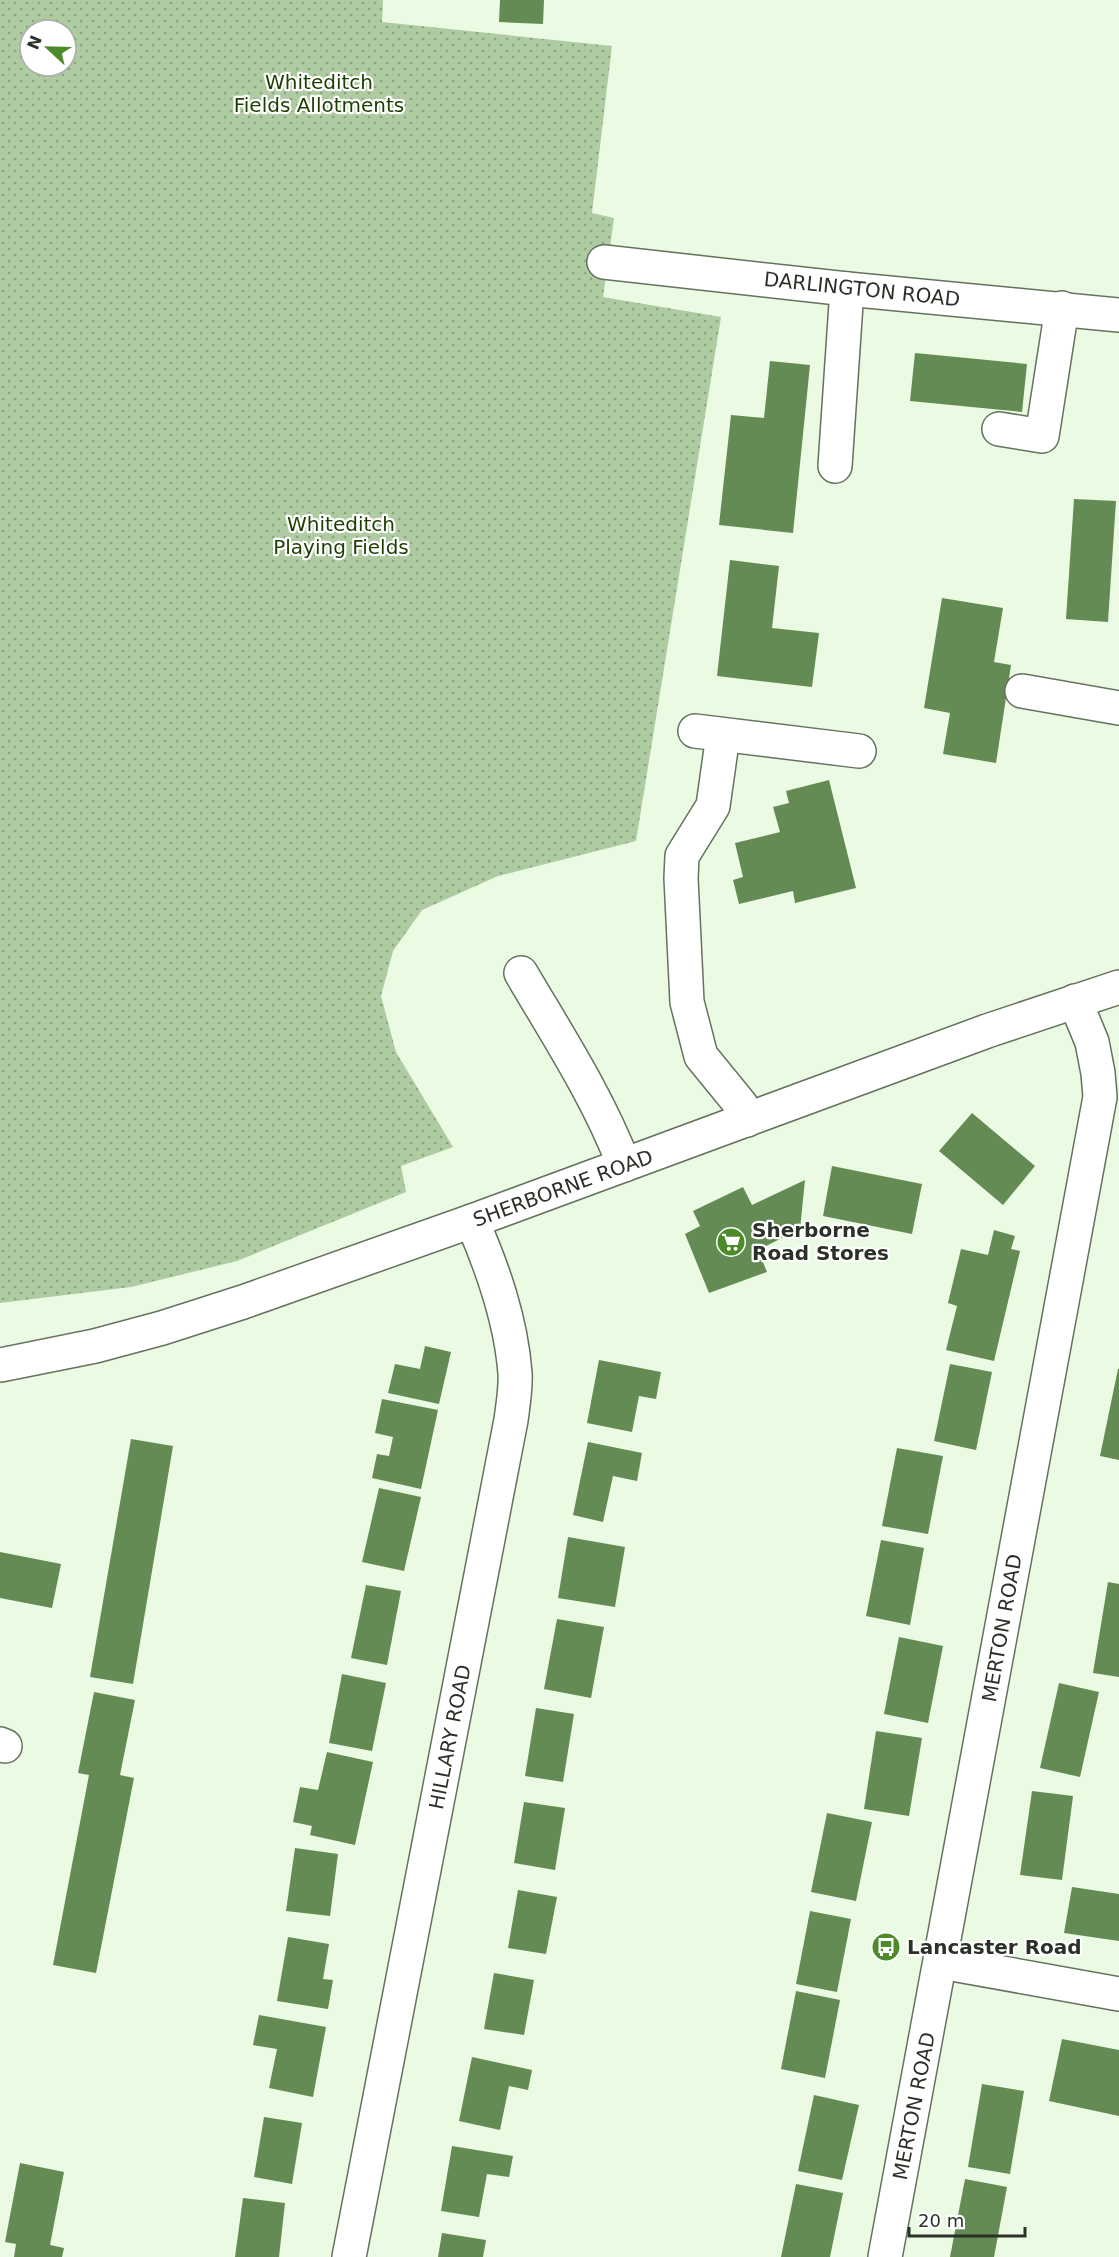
<svg xmlns="http://www.w3.org/2000/svg" width="1119" height="2257" font-family="'DejaVu Sans',sans-serif">
	<style>
		.park { fill: url(#park-dots); fill-rule: evenodd }
		.building { fill: #658b54 }
		.lines { fill: none; stroke-linecap: round; stroke-linejoin: round }
		.minor-casing { stroke: #64725e; stroke-width: 36 }
		.minor { stroke: #fff; stroke-width: 33 }
		.labels { text-anchor: middle; stroke-width: 4.5; stroke-linejoin: round; paint-order: stroke }
		.park-label { font-size: 20px; fill: #1a3f00; stroke: #fff }
		.street-label { font-size: 20px; fill: #2b3128; stroke: #fff }
		.poi-label { font-size: 20px; font-weight: bold; fill: #2b3128; stroke: #fff; text-anchor: start }
	</style>
	<defs>
		<pattern id="park-dots" width="8" height="8" patternUnits="userSpaceOnUse" patternTransform="scale(1.5)"><rect width="8" height="8" fill="#aecba1"/><path d="M2 2h.1M6 6h.1" fill="none" stroke="#8ea583" stroke-width="1.8" stroke-linecap="round"/></pattern>
	</defs>
	<rect width="100%" height="100%" fill="#eafae3"/>
	<path class="park" d="M 0,0 L 383,0 L 382,22 L 612,46 L 592,213 L 614,218 L 603,297 L 721,317 L 636,841 L 498,876 L 422,910 L 393,951 L 381,996 L 396,1052 L 453,1147 L 401,1166 L 406,1192 L 237,1261 L 131,1287 L 0,1303 ZM 30,30 L 66,30 L 66,66 L 30,66 Z"/>
	<g class="building">
		<path d="M 500,0 L 544,0 L 543,24 L 499,22 Z"/>
		<path d="M 915,353 L 1027,364 L 1022,412 L 910,401 Z"/>
		<path d="M 770,361 L 810,365 L 793,533 L 719,525 L 731,415 L 764,418 Z"/>
		<path d="M 1074,499 L 1116,501 L 1108,622 L 1066,619 Z"/>
		<path d="M 730,560 L 779,566 L 772,628 L 819,633 L 812,687 L 717,676 Z"/>
		<path d="M 942,598 L 1003,608 L 994,662 L 1011,665 L 996,763 L 943,754 L 950,713 L 924,708 Z"/>
		<path d="M 829,780 L 856,888 L 795,903 L 793,891 L 739,904 L 733,880 L 743,877 L 735,843 L 780,832 L 773,807 L 789,803 L 786,791 Z"/>
		<path d="M 972,1113 L 1035,1166 L 1003,1205 L 939,1151 Z"/>
		<path d="M 832,1166 L 922,1184 L 912,1234 L 823,1216 Z"/>
		<path d="M 805,1180 L 800,1229 L 758,1250 L 767,1272 L 709,1293 L 685,1234 L 700,1226 L 693,1211 L 743,1187 L 752,1205 Z"/>
		<path d="M 994,1230 L 1015,1236 L 1011,1249 L 1020,1251 L 994,1361 L 946,1350 L 957,1306 L 948,1303 L 961,1249 L 988,1255 Z"/>
		<path d="M 425,1346 L 451,1352 L 439,1404 L 388,1393 L 395,1364 L 420,1369 Z"/>
		<path d="M 599,1360 L 661,1372 L 656,1399 L 639,1396 L 632,1432 L 587,1423 Z"/>
		<path d="M 950,1364 L 992,1372 L 976,1450 L 934,1441 Z"/>
		<path d="M 1118,1369 L 1119,1369 L 1119,1460 L 1100,1456 Z"/>
		<path d="M 382,1399 L 438,1410 L 421,1489 L 372,1478 L 377,1454 L 389,1456 L 393,1437 L 375,1433 Z"/>
		<path d="M 131,1439 L 173,1446 L 133,1684 L 90,1677 Z"/>
		<path d="M 588,1442 L 642,1453 L 637,1481 L 613,1476 L 603,1522 L 573,1515 Z"/>
		<path d="M 897,1448 L 943,1456 L 928,1534 L 882,1526 Z"/>
		<path d="M 379,1488 L 421,1497 L 404,1571 L 362,1562 Z"/>
		<path d="M 568,1537 L 625,1547 L 615,1607 L 558,1598 Z"/>
		<path d="M 881,1540 L 924,1548 L 910,1625 L 866,1616 Z"/>
		<path d="M 0,1552 L 61,1564 L 52,1608 L 0,1598 Z"/>
		<path d="M 1108,1582 L 1119,1584 L 1119,1677 L 1093,1673 Z"/>
		<path d="M 366,1585 L 401,1591 L 387,1665 L 351,1658 Z"/>
		<path d="M 557,1619 L 604,1627 L 591,1698 L 544,1689 Z"/>
		<path d="M 899,1637 L 943,1646 L 928,1723 L 884,1714 Z"/>
		<path d="M 342,1674 L 386,1683 L 372,1751 L 329,1743 Z"/>
		<path d="M 1059,1683 L 1099,1692 L 1080,1777 L 1040,1768 Z"/>
		<path d="M 94,1692 L 135,1700 L 120,1775 L 134,1778 L 96,1973 L 53,1965 L 89,1775 L 78,1773 Z"/>
		<path d="M 536,1708 L 574,1714 L 563,1782 L 525,1776 Z"/>
		<path d="M 876,1731 L 922,1738 L 909,1816 L 864,1809 Z"/>
		<path d="M 327,1752 L 373,1762 L 355,1845 L 310,1835 L 312,1826 L 293,1822 L 300,1787 L 318,1790 Z"/>
		<path d="M 1032,1791 L 1073,1796 L 1062,1880 L 1020,1875 Z"/>
		<path d="M 524,1802 L 565,1808 L 555,1870 L 514,1863 Z"/>
		<path d="M 827,1813 L 872,1822 L 856,1901 L 811,1892 Z"/>
		<path d="M 295,1848 L 338,1854 L 330,1916 L 286,1911 Z"/>
		<path d="M 1072,1887 L 1119,1894 L 1119,1941 L 1064,1933 Z"/>
		<path d="M 518,1890 L 557,1897 L 546,1954 L 508,1948 Z"/>
		<path d="M 810,1911 L 851,1919 L 837,1992 L 796,1984 Z"/>
		<path d="M 288,1937 L 329,1944 L 323,1979 L 333,1980 L 328,2009 L 277,2001 Z"/>
		<path d="M 494,1973 L 534,1980 L 524,2035 L 484,2029 Z"/>
		<path d="M 796,1991 L 840,2000 L 825,2078 L 781,2069 Z"/>
		<path d="M 259,2015 L 326,2027 L 313,2097 L 269,2088 L 277,2049 L 253,2045 Z"/>
		<path d="M 1062,2039 L 1119,2050 L 1119,2116 L 1049,2101 Z"/>
		<path d="M 472,2057 L 532,2070 L 528,2090 L 509,2086 L 500,2130 L 459,2121 Z"/>
		<path d="M 982,2084 L 1024,2091 L 1010,2174 L 968,2167 Z"/>
		<path d="M 814,2095 L 859,2105 L 842,2180 L 798,2171 Z"/>
		<path d="M 264,2117 L 302,2123 L 292,2184 L 254,2177 Z"/>
		<path d="M 452,2146 L 513,2156 L 509,2177 L 487,2174 L 479,2217 L 441,2211 Z"/>
		<path d="M 20,2163 L 64,2172 L 50,2245 L 64,2248 L 62,2257 L 14,2257 L 16,2244 L 5,2242 Z"/>
		<path d="M 965,2179 L 1007,2187 L 994,2257 L 950,2257 Z"/>
		<path d="M 796,2184 L 843,2193 L 830,2257 L 781,2257 Z"/>
		<path d="M 243,2198 L 285,2203 L 279,2257 L 235,2257 Z"/>
		<path d="M 442,2233 L 486,2240 L 483,2257 L 438,2257 Z"/>
	</g>
	<g class="lines">
		<g class="minor-casing">
			<g id="minor">
				<path d="M 604,262 L 847,289 L 1119,315"/>
				<path d="M 999,429 L 1042,436 L 1062,308"/>
				<path d="M 835,466 L 847,289"/>
				<path d="M 1022,691 L 1119,708"/>
				<path d="M 695,731 L 859,751"/>
				<path d="M 723,735 L 713,806 L 682,856 L 681,878 L 687,1002 L 701,1056 L 741,1105 L 747,1120"/>
				<path d="M 521,973 C 558,1036 598,1097 624,1165"/>
				<path d="M 0,1365 L 95,1346 L 162,1328 L 243,1302 L 472,1221 L 987,1031 L 1119,987"/>
				<path d="M 0,1744 L 5,1746"/>
				<path d="M 941,1962 L 1119,1994"/>
				<path d="M 349,2257 L 511,1420 C 513,1405 516,1388 515,1373 C 511,1320 493,1269 472,1221"/>
				<path d="M 885,2257 L 1100,1097 L 1098,1073 L 1092,1042 L 1075,1001"/>
			</g>
		</g>
		<use href="#minor" class="minor"/>
	</g>
	<defs>
		<g id="supermarket-disc" transform="scale(1.5)"><circle r="9.5" fill="#4d8a2a" stroke="#fff"/><path d="M-6-5.5h2.5l.6 2H6L4.5 2H-2.5L-4.4-4H-6ZM-1.5 3.2a1.3 1.3 0 1 0 .1 0ZM3 3.2a1.3 1.3 0 1 0 .1 0Z" fill="#fff"/></g>
		<g id="bus-disc" transform="scale(1.5)"><circle r="9.5" fill="#4d8a2a" stroke="#fff"/><path d="M-5-6H5V4H4V6H2V4H-2V6H-4V4H-5ZM-3.5-4V0h7V-4ZM-3.5 1.2v1.5H-2V1.2ZM2 1.2v1.5H3.5V1.2Z" fill="#fff"/></g>
	</defs>
	<g fill-rule="evenodd">
		<use href="#supermarket-disc" x="731" y="1242"/>
		<use href="#bus-disc" x="886" y="1947"/>
	</g>
	<g class="labels">
		<g class="park-label">
			<text x="319" y="89">Whiteditch<tspan x="319" dy="23">Fields Allotments</tspan></text>
			<text x="341" y="531">Whiteditch<tspan x="341" dy="23">Playing Fields</tspan></text>
		</g>
		<g class="street-label">
			<text transform="translate(862 289) rotate(6)" y="7">DARLINGTON ROAD</text>
			<text transform="translate(563 1188) rotate(-20)" y="7">SHERBORNE ROAD</text>
			<text transform="translate(1002 1628) rotate(-80)" y="7">MERTON ROAD</text>
			<text transform="translate(450 1737) rotate(-79)" y="7">HILLARY ROAD</text>
			<text transform="translate(914 2106) rotate(-79)" y="7">MERTON ROAD</text>
		</g>
		<g class="poi-label">
			<text x="752" y="1237">Sherborne<tspan x="752" dy="23">Road Stores</tspan></text>
			<text x="907" y="1954">Lancaster Road</text>
		</g>
	</g>
	<g transform="translate(48 48) rotate(292)"><circle r="28" fill="#ffffff" stroke="#aaada9" stroke-width="1.5"/>
	<path d="M0-4.5L10 22L0 15L-10 22Z" fill="#4d8a2a"/>
	<text y="-9" font-size="16" font-weight="bold" text-anchor="middle" fill="#2b3128">N</text>
	</g>
	<path d="M909 2227v9h116v-9" fill="none" stroke="#2b3128" stroke-width="3"/>
	<text x="918" y="2227" font-size="18" fill="#2b3128" stroke="#ffffff" stroke-width="4.5" paint-order="stroke">20 m</text>
</svg>
